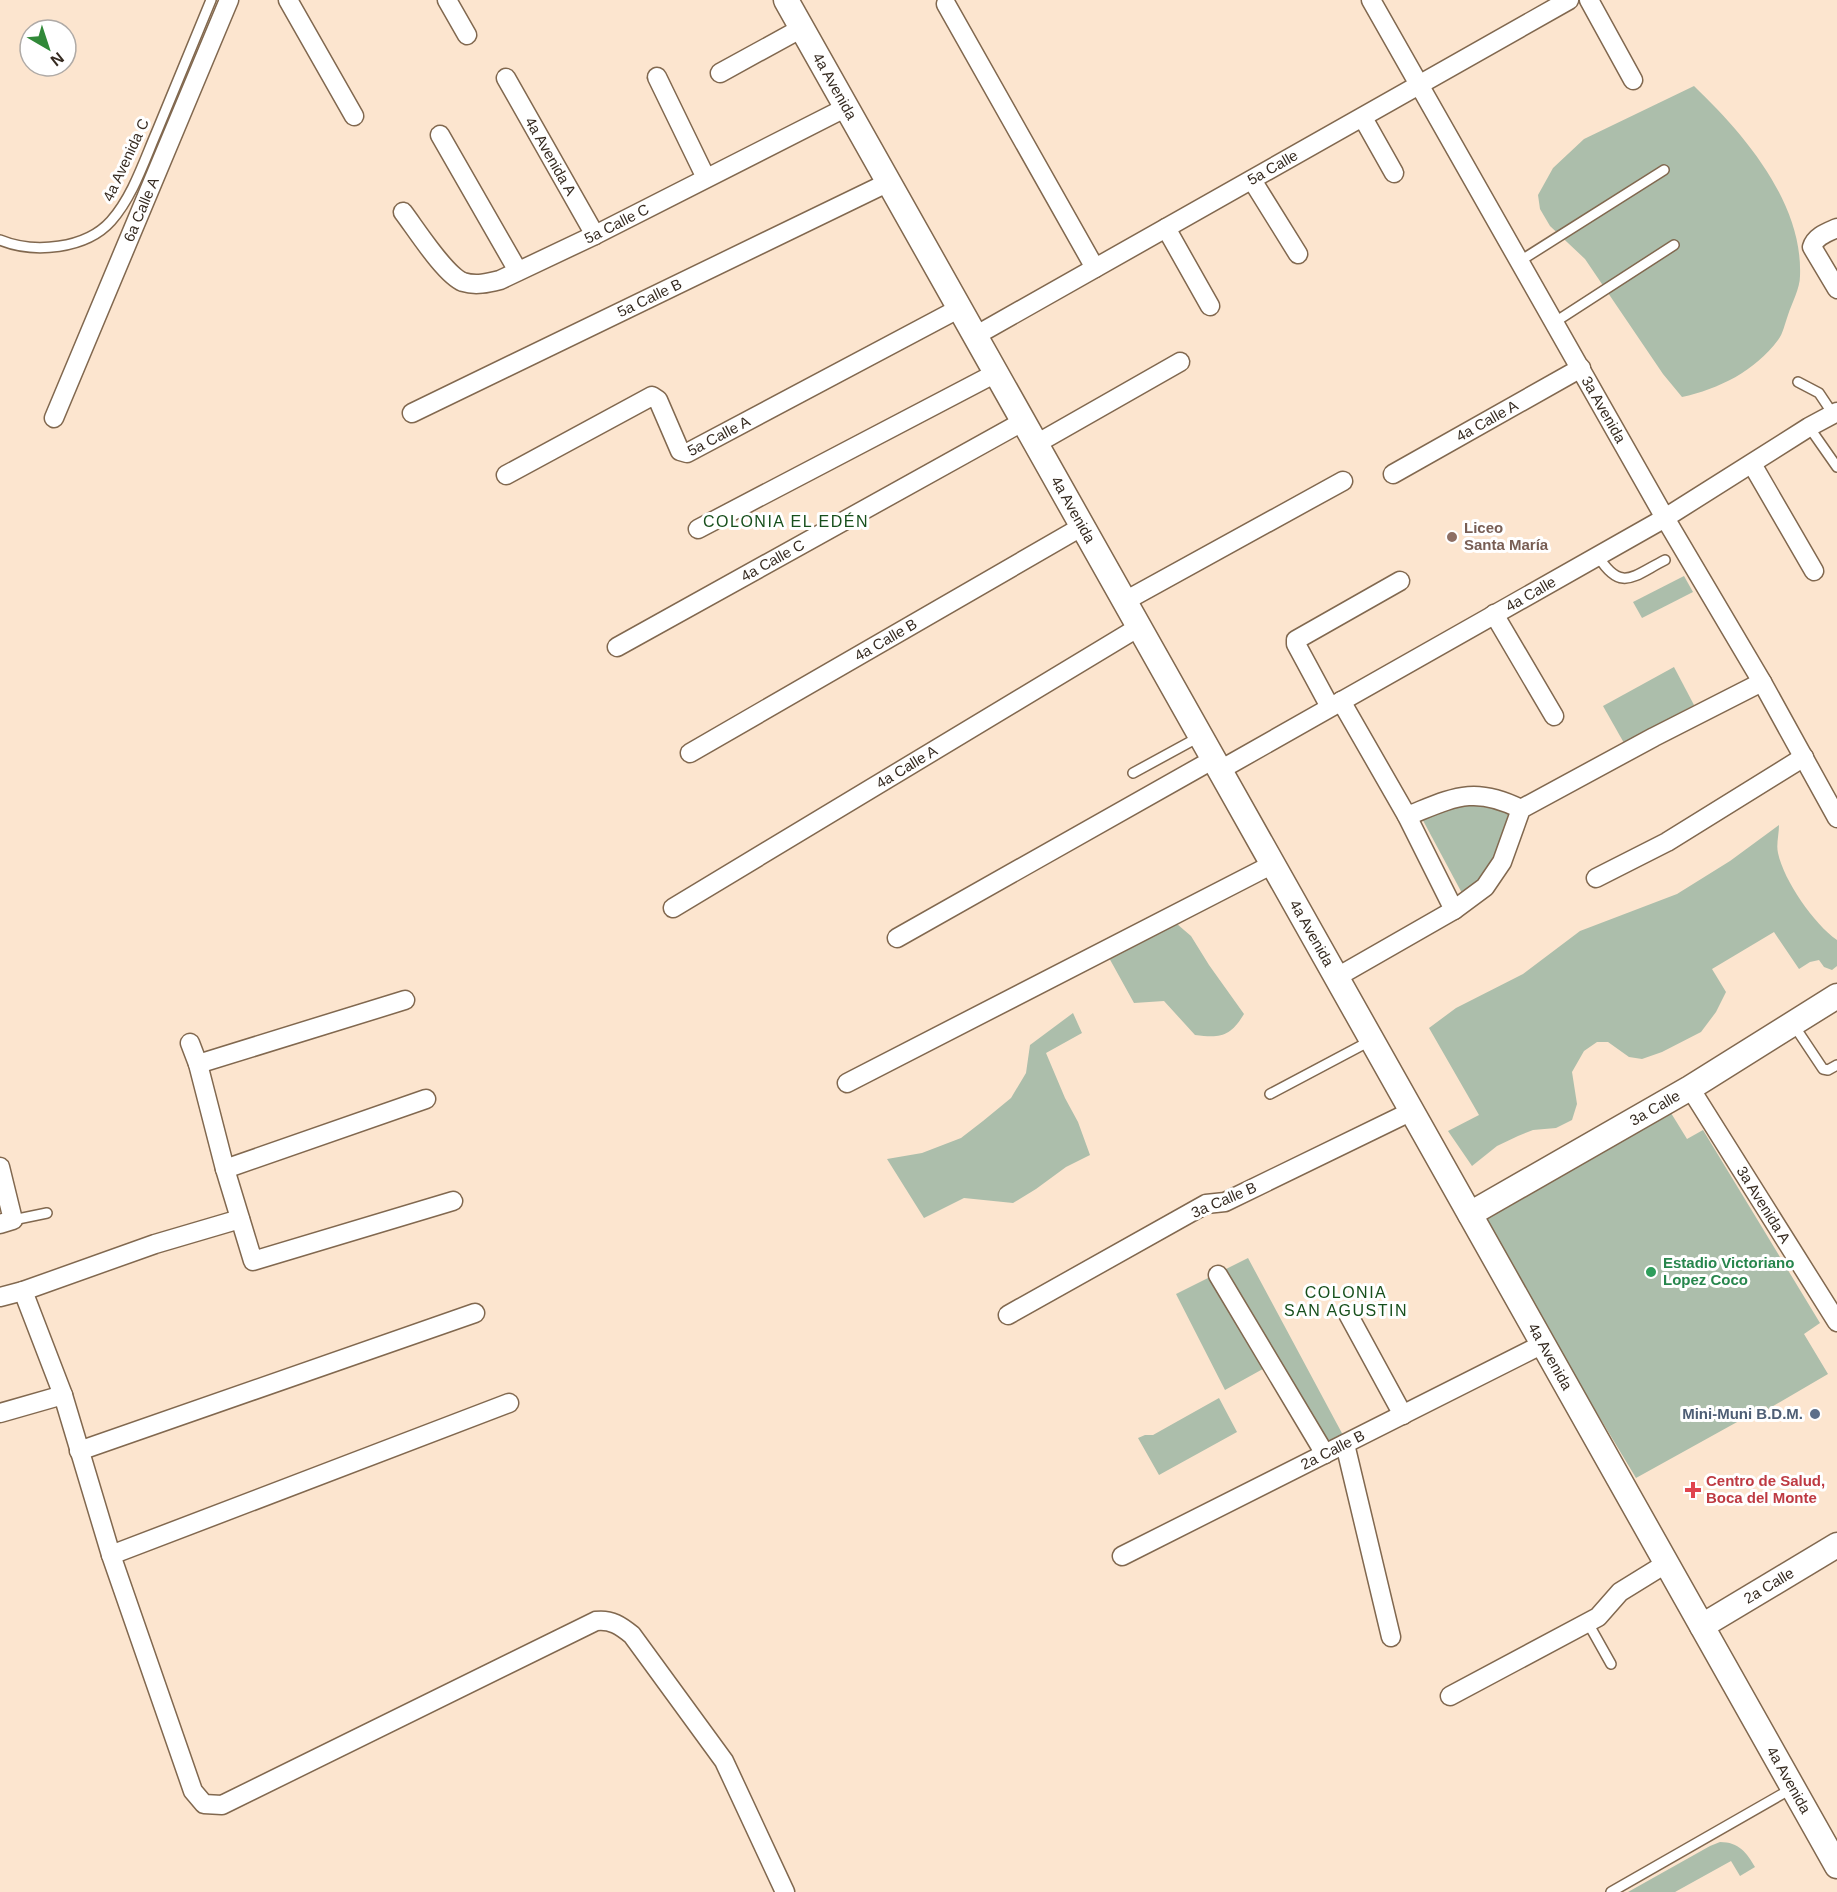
<svg xmlns="http://www.w3.org/2000/svg" width="1837" height="1892" font-family="Arial,sans-serif">
	<style>
		.green { fill: #acbeab }
		.lines { fill: none; stroke-linecap: round; stroke-linejoin: round }
		.service-casing { stroke: #81684f; stroke-width: 12 }
		.minor-casing { stroke: #81684f; stroke-width: 21 }
		.tertiary-casing { stroke: #81684f; stroke-width: 27 }
		.service { stroke: #fff; stroke-width: 9 }
		.minor { stroke: #fff; stroke-width: 18 }
		.tertiary { stroke: #fff; stroke-width: 24 }
		.education-dot { fill: #8d6e63; stroke: #fff; stroke-width: 2 }
		.leisure-dot { fill: #2e9e5b; stroke: #fff; stroke-width: 2 }
		.service-dot { fill: #5c6f8a; stroke: #fff; stroke-width: 2 }
		.health-dot { fill: #e0444e; stroke: #fff; stroke-width: 2 }
		.labels { text-anchor: middle; stroke-width: 6; stroke-linejoin: round; paint-order: stroke }
		.street-label { font-size: 15px; fill: #362b21; stroke: #fff }
		.education-label { font-size: 15px; font-weight: bold; fill: #785e54; stroke: #fff; text-anchor: start }
		.leisure-label { font-size: 15px; font-weight: bold; fill: #27864d; stroke: #fff; text-anchor: start }
		.service-label { font-size: 15px; font-weight: bold; fill: #4e5e75; stroke: #fff; text-anchor: end }
		.health-label { font-size: 15px; font-weight: bold; fill: #be3a42; stroke: #fff; text-anchor: start }
		.neighbourhood-label { font-size: 16px; letter-spacing: 1.5px; fill: #174f1c; stroke: #fff }
	</style>
	<rect width="100%" height="100%" fill="#fce5cf"/>
	<g class="green">
		<path d="M 1694,86 C 1744,134 1803,202 1800,276 C 1800,288 1792,303 1788,315 C 1785,323 1783,334 1778,340 C 1755,371 1719,389 1682,397 L 1663,374 L 1585,259 L 1550,226 L 1540,209 L 1538,195 L 1553,168 L 1584,139 Z"/>
		<path d="M 1684,576 L 1693,592 L 1642,618 L 1633,602 Z"/>
		<path d="M 1674,667 L 1694,705 L 1624,743 L 1603,706 Z"/>
		<path d="M 1454,797 L 1525,807 L 1481,882 L 1463,895 L 1419,813 Z"/>
		<path d="M 1779,825 C 1779,834 1776,845 1778,853 C 1784,881 1814,924 1837,940 L 1837,966 L 1832,970 L 1824,967 L 1819,960 L 1810,962 L 1799,969 L 1774,932 L 1712,969 L 1726,992 L 1716,1012 L 1701,1032 L 1662,1052 L 1642,1059 L 1629,1057 L 1608,1042 L 1597,1042 L 1584,1051 L 1572,1072 L 1577,1104 L 1572,1120 L 1556,1128 L 1533,1130 L 1518,1136 L 1497,1146 L 1472,1166 L 1448,1131 L 1479,1115 L 1429,1028 L 1456,1008 L 1523,974 L 1580,931 L 1677,894 L 1730,861 Z"/>
		<path d="M 1170,924 L 1177,924 L 1191,936 L 1209,965 L 1244,1014 C 1230,1037 1221,1038 1195,1035 L 1164,1001 L 1134,1003 L 1108,956 Z"/>
		<path d="M 1073,1013 L 1082,1033 L 1046,1053 L 1065,1098 L 1078,1122 L 1090,1155 L 1066,1167 L 1036,1189 L 1013,1203 L 964,1198 L 924,1218 L 887,1159 L 922,1153 L 961,1138 L 983,1121 L 1011,1098 L 1026,1073 L 1030,1045 Z"/>
		<path d="M 1671,1113 L 1687,1139 L 1703,1130 L 1820,1323 L 1804,1334 L 1828,1374 L 1768,1409 L 1766,1406 L 1636,1478 L 1481,1220 Z"/>
		<path d="M 1248,1258 L 1344,1437 L 1314,1453 L 1270,1365 L 1225,1390 L 1176,1294 Z"/>
		<path d="M 1219,1398 L 1237,1432 L 1159,1475 L 1138,1438 L 1145,1435 L 1153,1435 Z"/>
		<path d="M 1720,1842 C 1739,1842 1747,1853 1755,1867 L 1740,1876 L 1731,1861 L 1675,1892 L 1628,1892 L 1710,1846 Z"/>
	</g>
	<g class="lines">
		<g class="service-casing">
			<g id="service">
				<path d="M 0,240 C 34,254 86,249 111,221 C 133,196 144,161 157,131 C 175,88 193,44 211,0"/>
				<path d="M 1520,261 L 1664,170"/>
				<path d="M 1555,322 L 1674,245"/>
				<path d="M 1798,382 L 1819,393 L 1833,414"/>
				<path d="M 1809,427 L 1837,467"/>
				<path d="M 1598,556 C 1621,593 1633,576 1665,560"/>
				<path d="M 1133,773 L 1199,737"/>
				<path d="M 1793,1024 L 1823,1069 L 1828,1070 L 1837,1065"/>
				<path d="M 1270,1094 L 1370,1041"/>
				<path d="M 13,1220 L 47,1213"/>
				<path d="M 1588,1623 L 1611,1664"/>
				<path d="M 1611,1892 L 1791,1789"/>
			</g>
		</g>
		<g class="minor-casing">
			<g id="minor">
				<path d="M 288,0 L 354,116"/>
				<path d="M 447,0 L 467,35"/>
				<path id="s1" d="M 1371,0 L 1665,518 L 1762,682 L 1837,818"/>
				<path d="M 1589,0 L 1633,80"/>
				<path d="M 946,4 L 1095,268"/>
				<path d="M 720,73 L 802,28"/>
				<path d="M 657,77 L 706,178"/>
				<path id="s2" d="M 506,78 L 595,235"/>
				<path d="M 1363,118 L 1394,173"/>
				<path d="M 440,135 L 518,271"/>
				<path d="M 1252,180 L 1298,254"/>
				<path id="s3" d="M 403,212 C 416,229 445,275 463,282 C 476,286 488,283 500,280 L 595,235 L 847,107"/>
				<path d="M 1166,228 L 1210,306"/>
				<path d="M 1837,228 C 1828,232 1815,236 1812,247 L 1837,289"/>
				<path id="s4" d="M 975,336 L 1569,0"/>
				<path id="s5" d="M 412,413 L 889,182"/>
				<path id="s6" d="M 54,418 L 229,0"/>
				<path d="M 1036,444 L 1180,362"/>
				<path d="M 1752,464 L 1814,571"/>
				<path id="s7" d="M 1393,474 L 1581,368"/>
				<path id="s8" d="M 506,475 L 652,396 L 658,400 L 680,451 L 687,453 L 960,308"/>
				<path d="M 698,529 L 996,373"/>
				<path d="M 1125,601 L 1343,481"/>
				<path d="M 1494,614 L 1554,716"/>
				<path id="s9" d="M 617,647 L 1024,421"/>
				<path d="M 1341,701 L 1407,816 L 1454,910"/>
				<path d="M 1330,707 L 1296,644 L 1296,640 L 1400,581"/>
				<path id="s10" d="M 690,753 L 1083,526"/>
				<path id="s11" d="M 1220,770 L 1665,518 L 1809,427 L 1837,412"/>
				<path d="M 1407,816 C 1453,798 1473,785 1521,809"/>
				<path d="M 1596,878 L 1667,842 L 1804,757"/>
				<path id="s12" d="M 673,908 L 1139,627"/>
				<path d="M 897,938 L 1214,759"/>
				<path d="M 1337,977 L 1454,910 L 1485,887 L 1502,862 L 1521,809 L 1654,737 L 1762,682"/>
				<path d="M 190,1043 L 198,1064 L 225,1169 L 253,1261 L 453,1201"/>
				<path d="M 198,1064 L 405,1000"/>
				<path d="M 847,1083 L 1273,864"/>
				<path id="s13" d="M 1690,1088 L 1837,1322"/>
				<path d="M 0,1167 L 13,1220 L 0,1224"/>
				<path d="M 225,1169 L 426,1099"/>
				<path d="M 1218,1275 L 1325,1454"/>
				<path d="M 23,1291 L 63,1395 L 111,1555 L 193,1791 L 204,1804 L 222,1805 L 596,1621 C 611,1619 621,1626 632,1635 L 724,1761 L 785,1892"/>
				<path d="M 0,1297 L 23,1291 L 155,1244 L 240,1219"/>
				<path d="M 1348,1314 L 1403,1415"/>
				<path d="M 1008,1315 L 1206,1204 L 1225,1202 L 1412,1111"/>
				<path d="M 0,1413 L 63,1395"/>
				<path d="M 1345,1444 L 1391,1637"/>
				<path d="M 79,1451 L 475,1313"/>
				<path d="M 111,1555 L 509,1403"/>
				<path id="s14" d="M 1122,1556 L 1543,1344"/>
				<path d="M 1450,1696 L 1598,1617 L 1620,1592 L 1667,1563"/>
			</g>
		</g>
		<g class="tertiary-casing">
			<g id="tertiary">
				<path id="s15" d="M 786,0 L 1837,1866"/>
				<path id="s16" d="M 1470,1214 L 1690,1088 L 1837,996"/>
				<path id="s17" d="M 1702,1626 L 1837,1545"/>
			</g>
		</g>
		<use href="#service" class="service"/>
		<use href="#minor" class="minor"/>
		<use href="#tertiary" class="tertiary"/>
	</g>
	<circle class="education-dot" cx="1452" cy="537" r="6"/>
	<circle class="leisure-dot" cx="1651" cy="1272" r="6"/>
	<circle class="service-dot" cx="1815" cy="1414" r="6"/>
	<path class="health-dot" d="M1690 1481h6v6h6v6h-6v6h-6v-6h-6v-6h6z"/>
	<g class="labels">
		<g class="street-label">
			<text dy="5" stroke="none"><textPath href="#s15" startOffset="99">4a Avenida</textPath></text>
			<text dy="5" stroke="none"><textPath href="#s2" startOffset="90">4a Avenida A</textPath></text>
			<text transform="translate(126 160) rotate(-65)" y="5">4a Avenida C</text>
			<text dy="5" stroke="none"><textPath href="#s4" startOffset="342">5a Calle</textPath></text>
			<text dy="5" stroke="none"><textPath href="#s6" startOffset="226">6a Calle A</textPath></text>
			<text dy="5" stroke="none"><textPath href="#s3" startOffset="260">5a Calle C</textPath></text>
			<text dy="5" stroke="none"><textPath href="#s5" startOffset="264">5a Calle B</textPath></text>
			<text dy="5" stroke="none"><textPath href="#s1" startOffset="471">3a Avenida</textPath></text>
			<text dy="5" stroke="none"><textPath href="#s7" startOffset="108">4a Calle A</textPath></text>
			<text dy="5" stroke="none"><textPath href="#s8" startOffset="272">5a Calle A</textPath></text>
			<text dy="5" stroke="none"><textPath href="#s15" startOffset="585">4a Avenida</textPath></text>
			<text dy="5" stroke="none"><textPath href="#s9" startOffset="178">4a Calle C</textPath></text>
			<text dy="5" stroke="none"><textPath href="#s11" startOffset="357">4a Calle</textPath></text>
			<text dy="5" stroke="none"><textPath href="#s10" startOffset="226">4a Calle B</textPath></text>
			<text dy="5" stroke="none"><textPath href="#s12" startOffset="273">4a Calle A</textPath></text>
			<text dy="5" stroke="none"><textPath href="#s15" startOffset="1071">4a Avenida</textPath></text>
			<text dy="5" stroke="none"><textPath href="#s16" startOffset="213">3a Calle</textPath></text>
			<text transform="translate(1224 1200) rotate(-23)" y="5">3a Calle B</text>
			<text dy="5" stroke="none"><textPath href="#s13" startOffset="138">3a Avenida A</textPath></text>
			<text dy="5" stroke="none"><textPath href="#s15" startOffset="1557">4a Avenida</textPath></text>
			<text dy="5" stroke="none"><textPath href="#s14" startOffset="236">2a Calle B</textPath></text>
			<text dy="5" stroke="none"><textPath href="#s17" startOffset="78">2a Calle</textPath></text>
			<text dy="5" stroke="none"><textPath href="#s15" startOffset="2043">4a Avenida</textPath></text>
		</g>
		<g class="education-label">
			<text x="1464" y="533">Liceo<tspan x="1464" dy="17">Santa María</tspan></text>
		</g>
		<g class="leisure-label">
			<text x="1663" y="1268">Estadio Victoriano<tspan x="1663" dy="17">Lopez Coco</tspan></text>
		</g>
		<g class="service-label">
			<text x="1803" y="1419">Mini-Muni B.D.M.</text>
		</g>
		<g class="health-label">
			<text x="1706" y="1486">Centro de Salud,<tspan x="1706" dy="17">Boca del Monte</tspan></text>
		</g>
		<g class="neighbourhood-label">
			<text x="786" y="527">COLONIA EL EDÉN</text>
			<text x="1346" y="1298">COLONIA<tspan x="1346" dy="18">SAN AGUSTIN</tspan></text>
		</g>
	</g>
	<g transform="translate(48 48) rotate(141)"><circle r="28" fill="#ffffff" stroke="#afaaa6" stroke-width="1.5"/>
	<path d="M0-4.5L10 22L0 15L-10 22Z" fill="#318939"/>
	<text y="-9" font-size="16" font-weight="bold" text-anchor="middle" fill="#362b21">N</text>
	</g>
</svg>
